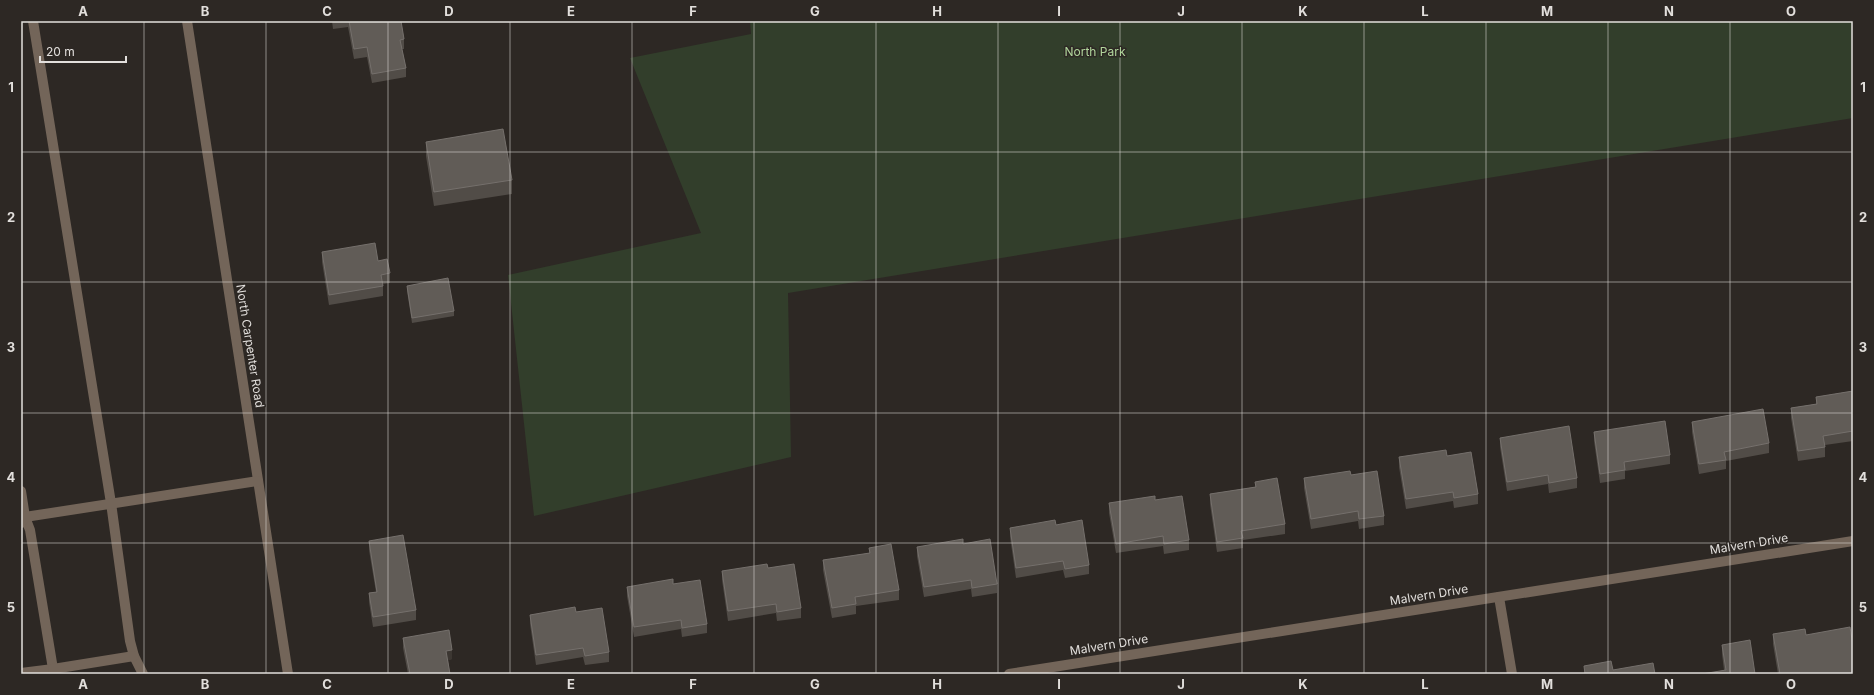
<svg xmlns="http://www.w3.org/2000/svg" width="1874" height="695" font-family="Inter,sans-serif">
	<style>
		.green { fill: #323e2b }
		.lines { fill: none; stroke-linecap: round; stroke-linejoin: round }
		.minor { stroke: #736559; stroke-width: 10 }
		.wall { fill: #514c47 }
		.shaded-wall { fill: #3c3732 }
		.building { fill: #615c57; stroke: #75706c }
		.grid { fill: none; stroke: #e2dfdc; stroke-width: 1; stroke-opacity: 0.55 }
		.labels { text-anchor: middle; stroke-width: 3; stroke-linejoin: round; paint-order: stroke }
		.park-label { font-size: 12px; fill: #b1d69c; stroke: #2d2824 }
		.street-label { font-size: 12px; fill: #e2dfdc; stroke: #2d2824 }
		.neatline { fill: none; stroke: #e2dfdc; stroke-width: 1.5 }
		.grid-label { font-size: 13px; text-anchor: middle; font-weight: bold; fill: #e2dfdc }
	</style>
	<rect width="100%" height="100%" fill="#2d2824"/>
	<path class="green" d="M 750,21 L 1853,21 L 1853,118 L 788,293 L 791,457 L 534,516 L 508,275 L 701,233 L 630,58 L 751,34 Z"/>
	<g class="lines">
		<g class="minor">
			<path d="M 33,21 L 111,503 L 130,641 L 134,656 L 143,674"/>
			<path d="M 187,21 L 288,674"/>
			<path d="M 21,491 L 25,517 L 30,530 L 53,669 L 21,673"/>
			<path d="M 21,523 L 25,517 L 258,481"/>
			<path d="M 1499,597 L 1512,674"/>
			<path d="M 53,669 L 134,656"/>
			<path d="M 1009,674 L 1853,541"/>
		</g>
	</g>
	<g class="wall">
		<path d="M 332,21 L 401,21 L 404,39 L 404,49 L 402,49 L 406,68 L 406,77 L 372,83 L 367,57 L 354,59 L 348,27 L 333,29 Z"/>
		<path d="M 426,142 L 512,180 L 512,194 L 434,206 L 426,156 Z"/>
		<path d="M 322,252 L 378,261 L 390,273 L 390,283 L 383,284 L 383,296 L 329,305 L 322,262 Z"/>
		<path d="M 407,286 L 454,311 L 454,316 L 412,323 L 407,291 Z"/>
		<path d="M 1853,391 L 1853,441 L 1825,445 L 1825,457 L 1798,461 L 1791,418 L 1791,408 L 1816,404 L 1816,397 Z"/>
		<path d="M 1692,422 L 1769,443 L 1769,453 L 1726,461 L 1726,469 L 1699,474 L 1692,432 Z"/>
		<path d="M 1594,432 L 1670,455 L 1670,464 L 1625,471 L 1625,479 L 1600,483 L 1594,441 Z"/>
		<path d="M 1500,438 L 1577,478 L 1577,488 L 1549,493 L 1548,484 L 1507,491 L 1500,447 Z"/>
		<path d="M 1447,456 L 1478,494 L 1478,504 L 1454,508 L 1453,501 L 1406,509 L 1399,467 L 1399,457 Z"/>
		<path d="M 1351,475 L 1384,516 L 1384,525 L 1359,529 L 1358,521 L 1311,529 L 1304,488 L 1304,478 Z"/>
		<path d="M 1255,482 L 1285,524 L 1285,534 L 1243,540 L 1243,548 L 1217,552 L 1210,504 L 1210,494 L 1255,487 Z"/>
		<path d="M 1155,500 L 1189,540 L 1189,550 L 1164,554 L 1163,546 L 1116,553 L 1109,513 L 1109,503 Z"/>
		<path d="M 1056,525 L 1089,565 L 1089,574 L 1065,578 L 1063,570 L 1016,578 L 1010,537 L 1010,528 Z"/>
		<path d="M 369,541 L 416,610 L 416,620 L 373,627 L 369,602 L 369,593 L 376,592 L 369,550 Z"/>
		<path d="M 917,547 L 997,584 L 997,593 L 972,597 L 971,589 L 924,597 L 917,556 Z"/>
		<path d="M 869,548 L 899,590 L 899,600 L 856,606 L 856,614 L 832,618 L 823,570 L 823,560 L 869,553 Z"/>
		<path d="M 768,568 L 801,608 L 801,618 L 777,621 L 776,613 L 728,621 L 722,580 L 722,571 Z"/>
		<path d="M 673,584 L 707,624 L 707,633 L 682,637 L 681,629 L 634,637 L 627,596 L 627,587 Z"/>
		<path d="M 576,612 L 609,652 L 609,662 L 585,665 L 583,657 L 536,665 L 530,624 L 530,615 Z"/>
		<path d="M 1773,634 L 1806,635 L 1853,674 L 1778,674 L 1773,644 Z"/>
		<path d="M 403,638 L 452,659 L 448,660 L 450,674 L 408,674 L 403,648 Z"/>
		<path d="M 1722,645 L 1755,674 L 1724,670 L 1722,654 Z"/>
	</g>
	<path class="shaded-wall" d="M 452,650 L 452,659 L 446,661 L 446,651 Z"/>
	<g class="building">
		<path d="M 349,21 L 401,21 L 404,39 L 400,40 L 406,68 L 372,74 L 367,47 L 354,49 Z"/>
		<path d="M 503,129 L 512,180 L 434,192 L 426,142 Z"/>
		<path d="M 375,243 L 378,261 L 387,259 L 390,273 L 381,275 L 383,286 L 329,295 L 322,252 Z"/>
		<path d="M 448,278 L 454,311 L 412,318 L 407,286 Z"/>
		<path d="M 1853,391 L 1853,431 L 1823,436 L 1825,447 L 1798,451 L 1791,408 L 1817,404 L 1816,397 Z"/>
		<path d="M 1763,409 L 1769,443 L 1724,452 L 1726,460 L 1699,464 L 1692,422 Z"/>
		<path d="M 1665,421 L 1670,455 L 1624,462 L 1625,470 L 1600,474 L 1594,432 Z"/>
		<path d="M 1569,426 L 1577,478 L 1549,483 L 1548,475 L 1507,482 L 1500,438 Z"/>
		<path d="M 1446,450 L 1447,456 L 1471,452 L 1478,494 L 1454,498 L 1453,492 L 1406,499 L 1399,457 Z"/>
		<path d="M 1350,471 L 1351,475 L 1377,471 L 1384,516 L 1359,519 L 1358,511 L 1311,519 L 1304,478 Z"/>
		<path d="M 1277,478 L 1285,524 L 1241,531 L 1243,538 L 1217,542 L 1210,494 L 1256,487 L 1255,482 Z"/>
		<path d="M 1155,496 L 1155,500 L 1182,496 L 1189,540 L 1164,544 L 1163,536 L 1116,544 L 1109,503 Z"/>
		<path d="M 1055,520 L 1056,525 L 1082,520 L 1089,565 L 1065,569 L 1063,561 L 1016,568 L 1010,528 Z"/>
		<path d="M 403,535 L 416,610 L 373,617 L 369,593 L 377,592 L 369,541 Z"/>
		<path d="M 963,539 L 963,544 L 990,539 L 997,584 L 972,588 L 971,580 L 924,587 L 917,547 Z"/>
		<path d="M 891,544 L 899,590 L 855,597 L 856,604 L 832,608 L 823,560 L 870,553 L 869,548 Z"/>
		<path d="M 767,564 L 768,568 L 794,564 L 801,608 L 777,612 L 776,604 L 728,611 L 722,571 Z"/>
		<path d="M 673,579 L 673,584 L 700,580 L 707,624 L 682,628 L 681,620 L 634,627 L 627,587 Z"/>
		<path d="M 575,607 L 576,612 L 602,608 L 609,652 L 585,656 L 583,648 L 536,655 L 530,615 Z"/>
		<path d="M 1850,627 L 1853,646 L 1853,674 L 1780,674 L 1773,634 L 1805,629 L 1806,635 Z"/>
		<path d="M 449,630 L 452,650 L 446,651 L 450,674 L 410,674 L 403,638 Z"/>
		<path d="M 1750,640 L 1755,674 L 1702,674 L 1726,670 L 1722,645 Z"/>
		<path d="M 1611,661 L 1613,670 L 1653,663 L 1655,674 L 1585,674 L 1584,666 Z"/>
	</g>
	<path class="grid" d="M 144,21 L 144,674M 266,21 L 266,674M 388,21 L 388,674M 510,21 L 510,674M 632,21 L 632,674M 754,21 L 754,674M 876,21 L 876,674M 998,21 L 998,674M 1120,21 L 1120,674M 1242,21 L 1242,674M 1364,21 L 1364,674M 1486,21 L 1486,674M 1608,21 L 1608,674M 1730,21 L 1730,674M 21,152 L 1853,152M 21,282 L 1853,282M 21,413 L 1853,413M 21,543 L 1853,543"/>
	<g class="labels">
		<g class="park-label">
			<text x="1095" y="56">North Park</text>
		</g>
		<g class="street-label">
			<text transform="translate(250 346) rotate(81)" y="4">North Carpenter Road</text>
			<text transform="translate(1749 544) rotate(-9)" y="4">Malvern Drive</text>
			<text transform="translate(1429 595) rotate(-9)" y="4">Malvern Drive</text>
			<text transform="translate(1109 645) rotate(-9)" y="4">Malvern Drive</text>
		</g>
	</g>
	<rect width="1874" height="695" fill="none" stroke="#2d2824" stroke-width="44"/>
	<path d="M40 56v6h86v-6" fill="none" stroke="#e2dfdc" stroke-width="2"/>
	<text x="46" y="56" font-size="12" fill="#e2dfdc" stroke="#2d2824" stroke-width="3" paint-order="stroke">20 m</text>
	<rect x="22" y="22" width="1830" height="651" class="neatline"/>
	<g class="grid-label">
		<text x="83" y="16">A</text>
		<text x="205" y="16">B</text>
		<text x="327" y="16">C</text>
		<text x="449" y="16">D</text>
		<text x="571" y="16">E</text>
		<text x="693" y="16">F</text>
		<text x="815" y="16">G</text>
		<text x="937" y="16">H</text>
		<text x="1059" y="16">I</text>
		<text x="1181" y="16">J</text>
		<text x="1303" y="16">K</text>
		<text x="1425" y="16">L</text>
		<text x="1547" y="16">M</text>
		<text x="1669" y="16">N</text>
		<text x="1791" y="16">O</text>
		<text x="11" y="92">1</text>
		<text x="1863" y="92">1</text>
		<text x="11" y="222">2</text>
		<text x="1863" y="222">2</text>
		<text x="11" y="352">3</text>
		<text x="1863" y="352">3</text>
		<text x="11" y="482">4</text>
		<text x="1863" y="482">4</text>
		<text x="11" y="612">5</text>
		<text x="1863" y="612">5</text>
		<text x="83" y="689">A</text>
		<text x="205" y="689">B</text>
		<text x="327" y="689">C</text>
		<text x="449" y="689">D</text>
		<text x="571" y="689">E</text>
		<text x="693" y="689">F</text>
		<text x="815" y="689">G</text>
		<text x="937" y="689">H</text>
		<text x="1059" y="689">I</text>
		<text x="1181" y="689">J</text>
		<text x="1303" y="689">K</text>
		<text x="1425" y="689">L</text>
		<text x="1547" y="689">M</text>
		<text x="1669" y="689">N</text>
		<text x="1791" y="689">O</text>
	</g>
</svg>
